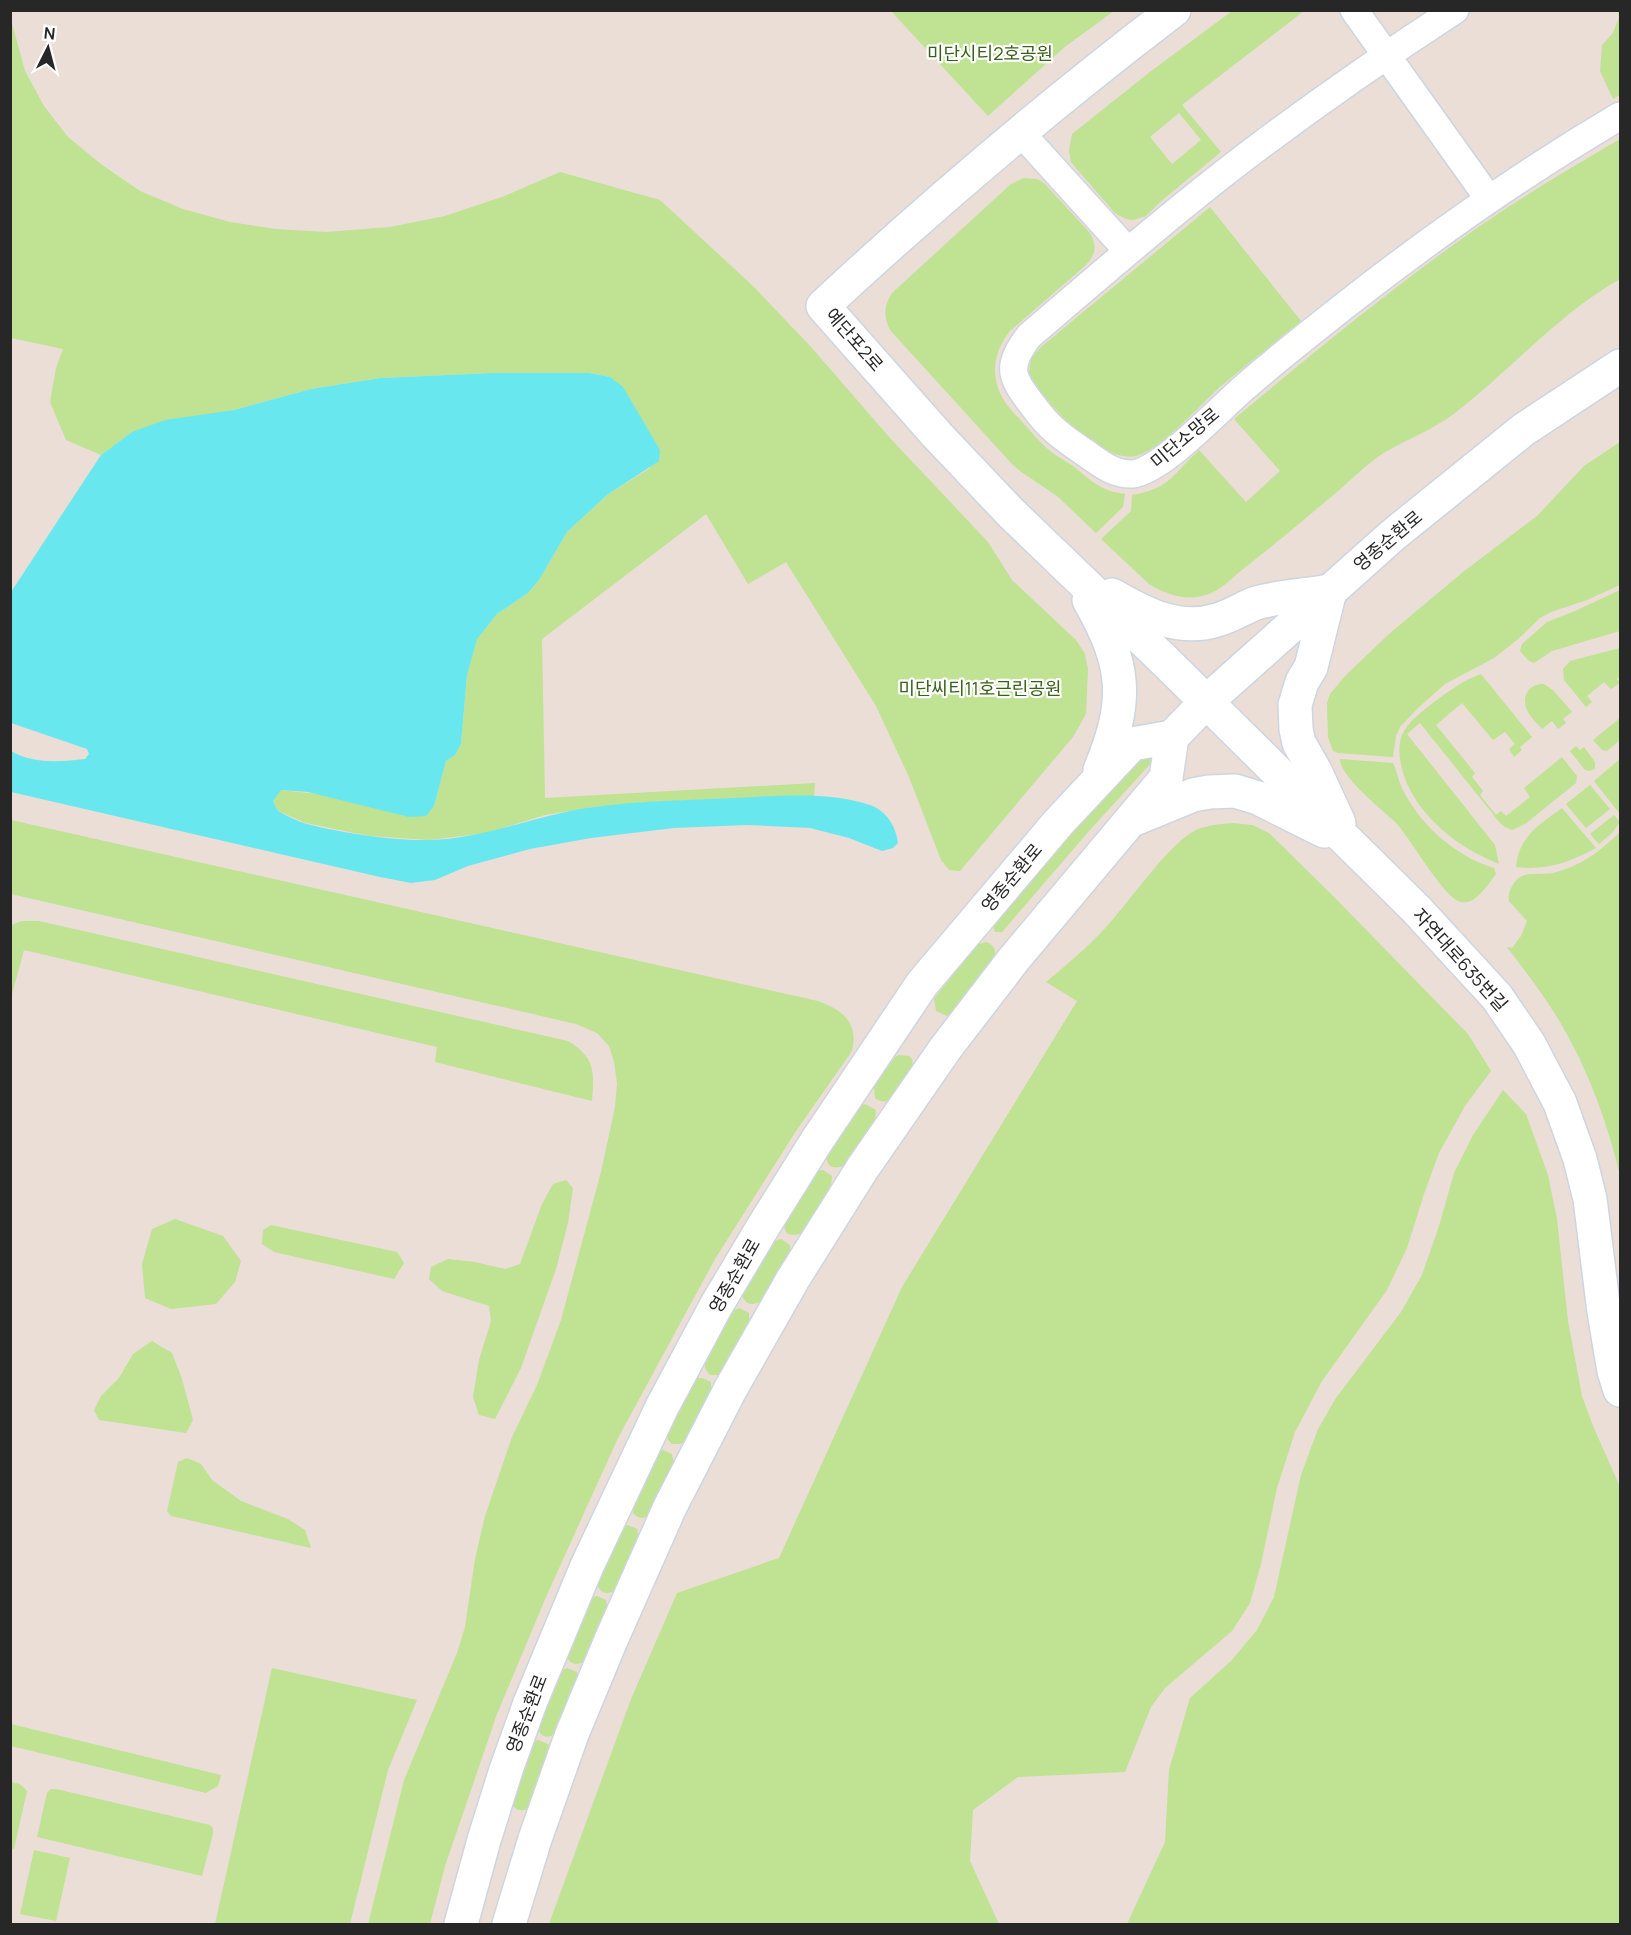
<svg xmlns="http://www.w3.org/2000/svg" width="1631" height="1935" font-family="Manrope,'Noto Sans KR',sans-serif">
	<style>
		.green { fill: #bfe293; fill-rule: evenodd }
		.water { fill: #68e8ee }
		.lines { fill: none; stroke-linecap: round; stroke-linejoin: round }
		.street-casing { stroke: #cdd5e0; stroke-width: 30 }
		.secondary-casing { stroke: #cdd5e0; stroke-width: 36 }
		.street { stroke: #fff; stroke-width: 27 }
		.secondary { stroke: #fff; stroke-width: 33 }
		.labels { text-anchor: middle; stroke-width: 4.5; stroke-linejoin: round; paint-order: stroke }
		.park-label { font-size: 18px; fill: #386218; stroke: #fff }
		.street-label { font-size: 18px; fill: #272727; stroke: #fff }
	</style>
	<rect width="100%" height="100%" fill="#eaded7"/>
	<g class="green">
		<path d="M 891,11 L 1114,11 L 1066,46 L 988,116 Z"/>
		<path d="M 1232,11 L 1304,11 L 1182,105 L 1221,152 L 1160,202 L 1146,216 L 1133,220 L 1126,219 L 1115,213 L 1076,168 L 1071,162 L 1069,150 L 1072,134 L 1150,72 ZM 1179,113 L 1201,140 L 1172,164 L 1150,137 Z"/>
		<path d="M 1617,11 L 1620,11 L 1620,95 L 1613,99 L 1600,71 L 1602,45 L 1613,33 L 1619,17 Z"/>
		<path d="M 10,16 L 25,71 L 44,106 L 68,137 L 102,165 L 140,191 L 183,209 L 230,222 L 276,229 L 326,232 L 390,227 L 445,216 L 502,197 L 560,172 L 660,200 L 754,287 L 811,347 L 890,438 L 988,542 L 1012,580 L 1076,640 L 1085,654 L 1088,669 L 1086,714 L 1073,737 L 960,871 L 949,870 L 941,860 L 909,777 L 876,706 L 786,562 L 748,584 L 706,514 L 542,639 L 545,798 L 815,783 L 814,797 L 802,796 L 651,802 L 594,807 L 545,815 L 487,833 L 429,840 L 369,836 L 306,823 L 278,811 L 273,801 L 280,790 L 434,806 L 446,761 L 455,755 L 461,744 L 467,675 L 476,639 L 497,614 L 528,593 L 539,580 L 567,532 L 607,495 L 650,468 L 610,377 L 589,373 L 492,373 L 380,378 L 311,389 L 234,410 L 132,432 L 101,455 L 66,440 L 50,402 L 56,368 L 63,349 L 11,338 Z"/>
		<path d="M 1620,139 L 1620,279 C 1558,314 1511,370 1455,413 C 1434,429 1410,438 1387,451 C 1367,463 1349,482 1331,497 C 1302,521 1273,546 1243,569 C 1232,578 1220,591 1206,595 C 1186,601 1168,595 1150,585 L 1101,539 L 1131,511 L 1132,495 C 1170,489 1173,474 1199,450 L 1246,502 L 1280,471 L 1234,419 C 1311,355 1388,291 1470,233 C 1518,199 1569,169 1620,139 Z"/>
		<path d="M 1024,178 L 1037,179 L 1044,183 L 1090,233 C 1097,246 1096,254 1086,265 L 1010,331 C 995,349 990,373 1001,395 C 1006,406 1016,415 1024,424 C 1034,435 1042,445 1054,454 C 1060,458 1067,462 1073,466 C 1092,481 1100,491 1125,494 L 1123,507 L 1096,533 L 1057,496 L 1020,471 L 1011,463 L 890,330 C 883,316 884,305 892,293 L 1011,184 Z"/>
		<path d="M 1210,207 L 1301,321 C 1274,343 1246,365 1220,387 C 1200,405 1159,451 1136,456 C 1102,464 1042,401 1029,373 L 1031,358 L 1041,347 Z"/>
		<path d="M 1620,442 L 1620,585 L 1587,600 L 1551,612 L 1540,618 L 1517,640 L 1494,658 L 1445,684 L 1419,707 L 1400,727 L 1396,736 L 1393,757 L 1338,753 L 1333,751 L 1328,737 L 1327,703 L 1330,694 L 1346,675 L 1389,634 L 1463,572 L 1537,516 L 1584,466 Z"/>
		<path d="M 1620,590 L 1620,631 L 1552,651 L 1534,663 L 1529,661 L 1520,651 L 1522,644 L 1547,622 L 1575,611 Z"/>
		<path d="M 1620,648 L 1620,676 L 1617,679 L 1620,683 L 1611,689 L 1604,682 L 1587,696 L 1592,702 L 1586,707 L 1564,680 L 1563,669 L 1570,661 Z"/>
		<path d="M 1481,674 L 1532,737 L 1520,747 L 1522,750 L 1514,757 L 1509,749 L 1515,744 L 1505,732 L 1493,740 L 1462,703 L 1436,725 L 1475,773 L 1472,777 L 1483,791 L 1480,795 L 1496,815 L 1501,811 L 1506,816 L 1530,797 L 1524,788 L 1562,757 L 1577,776 L 1576,783 L 1525,824 L 1512,830 L 1505,827 L 1500,823 L 1420,723 L 1407,734 L 1495,845 L 1499,864 C 1459,848 1419,818 1404,776 C 1400,763 1397,748 1402,735 C 1408,721 1423,711 1434,702 C 1449,691 1464,680 1481,674 Z"/>
		<path d="M 1544,684 L 1554,691 L 1572,712 L 1563,719 L 1566,723 L 1558,729 L 1552,721 L 1542,729 C 1537,723 1530,717 1527,710 C 1521,695 1529,684 1544,684 Z"/>
		<path d="M 1620,718 L 1620,740 L 1607,751 L 1602,750 L 1593,740 Z"/>
		<path d="M 1576,746 L 1580,750 L 1584,747 L 1595,762 L 1595,769 L 1589,771 L 1585,770 L 1570,751 Z"/>
		<path d="M 1148,748 L 1154,760 L 1089,831 L 1002,932 L 995,932 L 993,925 L 1079,821 Z"/>
		<path d="M 1340,759 L 1393,763 C 1397,771 1398,779 1401,786 C 1418,823 1454,856 1494,868 L 1496,874 C 1489,883 1475,906 1461,902 C 1443,898 1410,836 1394,821 C 1381,809 1340,776 1340,759 Z"/>
		<path d="M 1620,759 L 1620,814 L 1594,781 Z"/>
		<path d="M 1590,785 L 1610,809 L 1586,828 L 1566,804 Z"/>
		<path d="M 1562,808 L 1596,848 C 1570,862 1546,871 1516,867 C 1519,836 1539,825 1562,808 Z"/>
		<path d="M 1614,815 L 1620,822 L 1612,833 L 1599,844 L 1590,834 Z"/>
		<path d="M 11,820 L 818,1001 C 842,1010 859,1022 852,1051 L 796,1131 L 715,1259 L 618,1438 L 546,1597 L 497,1714 L 445,1866 L 430,1924 L 368,1924 L 404,1780 L 457,1653 L 465,1627 L 475,1559 L 485,1516 L 512,1437 L 537,1385 L 561,1320 L 601,1172 L 615,1107 L 617,1083 L 614,1062 L 609,1046 L 597,1033 L 576,1024 L 11,894 Z"/>
		<path d="M 1233,823 L 1252,825 L 1269,833 L 1335,898 L 1468,1034 L 1491,1071 L 1465,1106 L 1439,1153 L 1424,1194 L 1407,1248 L 1387,1290 L 1322,1381 L 1295,1432 L 1277,1488 L 1261,1564 L 1250,1603 L 1232,1631 L 1165,1688 L 1151,1707 L 1125,1772 L 1018,1777 L 973,1810 L 970,1861 L 999,1924 L 549,1924 L 631,1699 L 677,1593 L 779,1558 L 902,1287 L 1077,1001 L 1046,982 C 1070,962 1094,942 1114,918 C 1134,895 1171,842 1196,830 C 1208,825 1221,824 1233,823 Z"/>
		<path d="M 1620,832 L 1620,1175 C 1607,1122 1588,1069 1560,1022 C 1544,995 1525,971 1507,947 L 1512,948 L 1521,936 L 1527,921 L 1509,901 C 1507,893 1513,882 1520,877 C 1529,872 1543,875 1553,873 C 1579,867 1601,851 1620,832 Z"/>
		<path d="M 22,921 L 39,921 L 568,1041 C 596,1058 594,1072 592,1101 L 435,1062 L 437,1047 L 24,950 L 11,998 L 11,925 Z"/>
		<path d="M 986,942 C 995,945 997,952 994,961 L 953,1013 L 947,1016 L 936,1011 L 934,999 L 976,945 Z"/>
		<path d="M 899,1055 L 909,1056 L 912,1059 L 913,1068 L 890,1099 C 884,1103 881,1102 875,1098 L 874,1087 L 895,1057 Z"/>
		<path d="M 1503,1090 L 1526,1114 L 1548,1175 L 1557,1219 L 1568,1321 L 1582,1396 L 1593,1426 L 1620,1487 L 1620,1924 L 1127,1924 L 1165,1842 L 1169,1770 L 1190,1698 L 1231,1661 L 1257,1630 L 1274,1597 L 1301,1475 L 1318,1429 L 1336,1398 L 1401,1312 L 1422,1275 L 1439,1226 L 1454,1173 L 1473,1135 Z"/>
		<path d="M 862,1104 L 867,1105 L 876,1110 L 875,1120 L 844,1166 C 834,1169 828,1168 826,1157 L 858,1107 Z"/>
		<path d="M 823,1170 L 832,1176 L 831,1186 L 802,1233 L 796,1235 L 788,1234 L 785,1230 L 784,1224 L 813,1173 L 818,1171 Z"/>
		<path d="M 566,1180 L 573,1188 L 568,1223 L 556,1269 L 521,1368 L 495,1419 L 479,1415 L 473,1397 L 479,1360 L 491,1321 L 489,1306 L 442,1291 L 429,1279 L 431,1267 L 448,1259 L 475,1262 L 505,1269 L 520,1264 L 542,1204 L 553,1184 Z"/>
		<path d="M 175,1219 L 223,1236 L 241,1261 L 235,1282 L 216,1304 L 171,1309 L 145,1298 L 142,1264 L 152,1229 Z"/>
		<path d="M 271,1225 L 397,1252 L 404,1263 L 394,1279 L 274,1252 L 262,1244 L 263,1230 Z"/>
		<path d="M 781,1239 L 790,1245 L 790,1255 L 760,1302 C 750,1306 744,1304 742,1293 L 771,1242 Z"/>
		<path d="M 739,1308 L 749,1313 L 749,1323 L 723,1373 L 717,1375 L 710,1375 C 704,1369 704,1365 706,1357 L 730,1312 Z"/>
		<path d="M 152,1341 L 172,1353 L 182,1379 L 193,1420 L 186,1433 L 99,1420 L 94,1410 L 101,1396 L 119,1378 L 133,1354 Z"/>
		<path d="M 696,1378 L 702,1378 L 711,1382 L 711,1392 L 686,1442 L 679,1444 L 672,1444 L 668,1440 L 666,1434 L 692,1381 Z"/>
		<path d="M 663,1450 L 672,1454 L 674,1464 L 651,1515 C 642,1520 635,1519 631,1508 L 658,1451 Z"/>
		<path d="M 187,1458 L 201,1464 L 212,1480 L 241,1501 L 288,1519 L 305,1530 L 311,1548 L 171,1516 L 167,1511 L 178,1462 Z"/>
		<path d="M 628,1525 L 637,1529 L 639,1538 L 616,1590 C 607,1595 600,1594 597,1583 L 623,1526 Z"/>
		<path d="M 597,1596 L 606,1600 L 608,1610 L 585,1661 C 576,1666 569,1665 566,1654 L 592,1597 Z"/>
		<path d="M 272,1668 L 417,1700 L 388,1770 L 350,1924 L 215,1924 Z"/>
		<path d="M 567,1668 L 577,1672 L 578,1676 L 557,1733 C 547,1739 541,1738 537,1727 L 558,1672 Z"/>
		<path d="M 11,1724 L 221,1775 L 218,1786 L 206,1793 L 11,1746 Z"/>
		<path d="M 538,1740 L 548,1744 L 550,1748 L 531,1806 L 525,1810 L 518,1810 L 514,1807 L 511,1801 L 533,1742 Z"/>
		<path d="M 11,1782 L 20,1784 L 27,1791 L 14,1849 L 10,1848 Z"/>
		<path d="M 51,1789 L 56,1789 L 210,1825 L 213,1828 L 213,1834 L 202,1876 L 37,1837 L 47,1793 Z"/>
		<path d="M 34,1850 L 70,1858 L 56,1921 L 20,1914 Z"/>
	</g>
	<path class="water" d="M 492,373 L 589,373 L 610,377 L 623,387 L 660,450 L 659,461 L 607,495 L 567,532 L 539,580 L 528,593 L 497,614 L 477,639 L 467,675 L 461,744 L 455,755 L 446,761 L 434,806 L 426,816 L 409,817 L 308,792 L 281,790 L 273,801 L 278,811 C 287,816 297,821 307,824 C 343,833 392,841 429,840 C 486,839 538,814 594,807 C 640,801 688,800 735,798 C 778,796 829,791 870,805 C 887,811 896,827 898,843 L 893,848 L 882,851 L 849,838 L 810,828 L 747,825 L 674,828 L 591,838 L 530,849 L 468,866 L 435,880 L 411,883 L 380,877 L 11,792 L 11,751 C 33,764 60,762 85,759 L 89,754 L 87,749 L 11,723 L 11,592 L 101,455 L 132,432 L 165,420 L 234,410 L 311,389 L 380,378 Z"/>
	<g class="lines">
		<g class="street-casing">
			<g id="street">
				<path d="M 1354,10 L 1489,199"/>
				<path d="M 1455,10 C 1389,53 1324,98 1261,145 C 1181,205 1105,271 1029,336 C 1005,368 1011,377 1034,407 C 1050,429 1062,437 1084,452 C 1099,462 1113,475 1132,474 C 1161,472 1222,406 1246,386 C 1279,357 1314,330 1348,303 C 1435,235 1525,172 1620,116"/>
				<path d="M 1021,133 L 1128,251"/>
			</g>
		</g>
		<g class="secondary-casing">
			<g id="secondary">
				<path d="M 1174,10 C 1052,103 935,202 823,306 L 937,435 L 1011,513 L 1165,661 L 1416,909 L 1497,997 L 1529,1044 L 1560,1103 L 1580,1159 L 1590,1199 L 1604,1312 L 1614,1371 L 1620,1390"/>
				<path d="M 1112,595 C 1145,614 1179,632 1217,620 C 1231,616 1243,608 1256,603 C 1276,597 1308,595 1330,591 L 1311,667 L 1302,682 L 1295,705 L 1296,729 L 1299,743 L 1315,771 L 1339,823"/>
				<path d="M 1089,600 C 1126,665 1129,700 1100,770"/>
				<path d="M 1137,818 L 1193,795 L 1209,792 L 1235,791 L 1258,798 L 1324,831"/>
				<path d="M 461,1924 L 484,1840 L 506,1770 L 530,1703 L 587,1566 L 662,1407 L 716,1306 L 763,1227 L 816,1142 L 922,984 L 1058,823 L 1132,744 L 1172,737"/>
				<path d="M 509,1924 L 535,1839 L 572,1734 L 611,1640 L 670,1507 L 730,1390 L 793,1279 L 862,1169 L 945,1049 L 1014,959 L 1166,778 L 1172,737 L 1206,702 L 1393,535 L 1523,430 L 1620,366"/>
			</g>
		</g>
		<use href="#street" class="street"/>
		<use href="#secondary" class="secondary"/>
	</g>
	<g class="labels">
		<g class="park-label">
			<text x="990" y="60">미단시티2호공원</text>
			<text x="980" y="695">미단씨티11호근린공원</text>
		</g>
		<g class="street-label">
			<text transform="translate(854 340) rotate(49)" y="6">예단포2로</text>
			<text transform="translate(1185 438) rotate(-40)" y="6">미단소망로</text>
			<text transform="translate(1388 541) rotate(-40)" y="6">영종순환로</text>
			<text transform="translate(1012 878) rotate(-50)" y="6">영종순환로</text>
			<text transform="translate(1460 960) rotate(48)" y="6">자연대로635번길</text>
			<text transform="translate(735 1276) rotate(-60)" y="6">영종순환로</text>
			<text transform="translate(527 1714) rotate(-69)" y="6">영종순환로</text>
		</g>
	</g>
	<rect width="1631" height="1935" fill="none" stroke="#272727" stroke-width="24"/>
	<g transform="translate(48 48) rotate(6)" stroke="#ffffff" stroke-width="4.5" paint-order="stroke">
	<path d="M0-4.5L10 22L0 15L-10 22Z" fill="#272727"/>
	<text y="-9" font-size="16" font-weight="bold" text-anchor="middle" fill="#272727">N</text>
	</g>
</svg>
